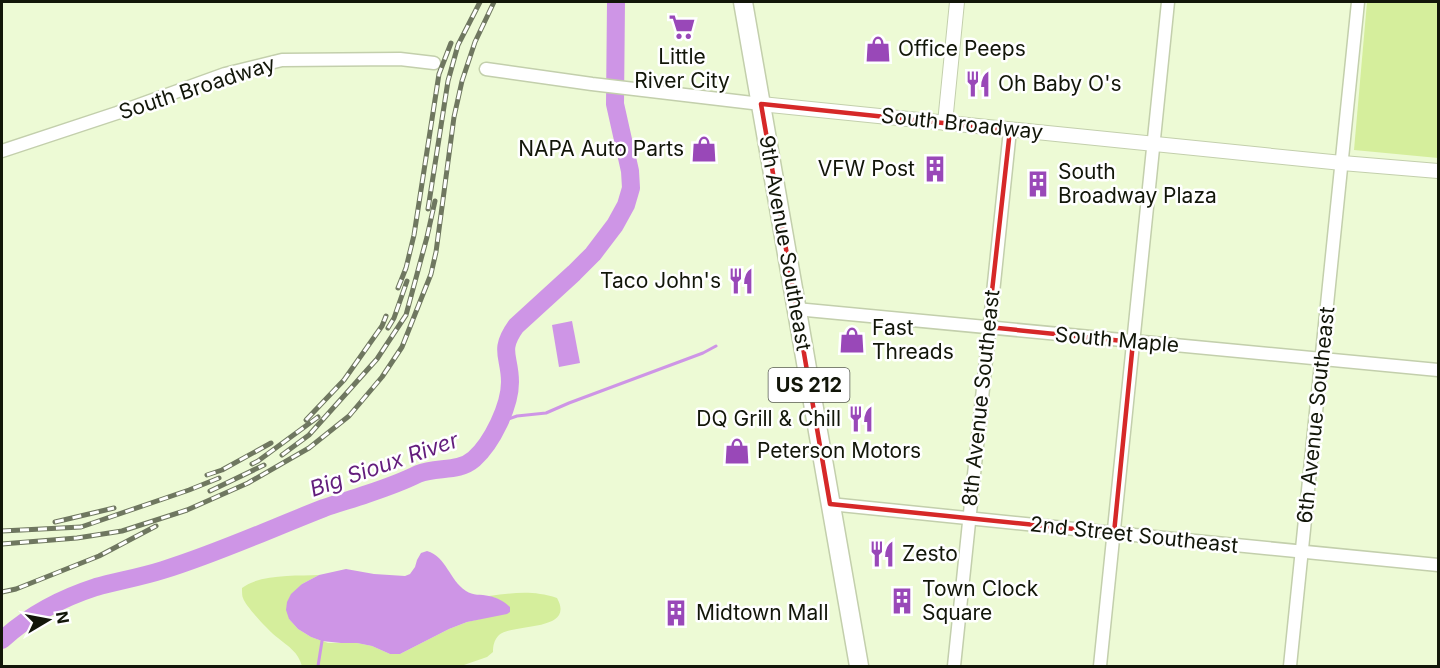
<svg xmlns="http://www.w3.org/2000/svg" width="1440" height="668" font-family="Inter,sans-serif">
	<style>
		.green { fill: #d5ee9c }
		.water { fill: #ce95e6 }
		.lines { fill: none; stroke-linecap: round; stroke-linejoin: round }
		.stream { stroke: #ce95e6; stroke-width: 3 }
		.river { stroke: #ce95e6; stroke-width: 18 }
		.minor-casing { stroke: #c3cfac; stroke-width: 15 }
		.tertiary-casing { stroke: #c3cfac; stroke-width: 16 }
		.primary-casing { stroke: #c3cfac; stroke-width: 21 }
		.minor { stroke: #fff; stroke-width: 12 }
		.tertiary { stroke: #fff; stroke-width: 14 }
		.primary { stroke: #fff; stroke-width: 18 }
		.rail-casing { stroke: #6f7760; stroke-width: 5 }
		.rail { stroke: #fff; stroke-width: 3; stroke-dasharray: 9; stroke-linecap: butt }
		.marked { fill: none; stroke: #d62828; stroke-width: 4.5; stroke-linejoin: round }
		.labels { text-anchor: middle; stroke-width: 5; stroke-linejoin: round; paint-order: stroke }
		.shield { fill: #fff; stroke: #595c53; stroke-width: 1.5 }
		.shield-label { font-size: 20px; font-weight: bold; fill: #121609 }
		.poi-label { font-size: 21px; fill: #121609; stroke: #fff; text-anchor: start }
		.street-label { font-size: 21px; fill: #121609; stroke: #fff }
		.water-label { font-size: 22px; font-style: italic; fill: #631d7c; stroke: #fff }
	</style>
	<rect width="100%" height="100%" fill="#edfad5"/>
	<g class="green">
		<path d="M 1367,2 L 1438,2 L 1438,158 L 1354,150 Z"/>
		<path d="M 319,575 L 302,584 L 289,619 L 298,629 L 311,637 L 328,643 L 357,643 L 372,646 L 390,654 L 400,654 L 449,629 L 467,622 L 484,618 L 498,599 L 489,596 C 514,593 532,590 557,598 C 576,632 513,623 499,635 C 494,640 493,646 493,652 L 487,657 L 461,666 L 302,666 C 298,652 289,647 278,638 C 269,631 246,607 243,598 C 242,596 242,590 242,588 C 260,574 296,576 319,575 Z"/>
	</g>
	<g class="water">
		<path d="M 572,321 L 580,363 L 559,367 L 552,325 Z"/>
		<path d="M 427,551 C 447,557 449,580 466,591 C 473,596 481,594 489,596 C 496,597 505,602 510,607 L 510,612 L 507,614 L 467,622 L 449,629 L 400,654 L 390,654 L 372,646 L 357,643 L 341,643 L 322,641 L 311,637 L 298,629 L 289,619 L 286,610 L 287,602 L 291,594 L 302,584 L 319,575 L 346,569 L 374,574 L 405,576 L 410,574 L 415,567 L 417,560 L 421,553 Z"/>
	</g>
	<g class="lines">
		<g class="stream">
			<path d="M 500,422 L 517,416 L 546,413 L 569,403 L 703,353 L 716,346"/>
			<path d="M 318,666 L 322,641"/>
		</g>
		<path class="river" d="M 2,640 C 28,616 62,598 96,587 C 118,581 141,577 163,570 C 218,553 270,529 324,508 C 338,503 353,499 367,494 C 385,488 402,482 418,474 C 437,466 458,473 474,459 C 492,443 510,406 510,382 C 510,356 498,351 516,326 L 574,273 L 593,254 L 615,225 L 626,205 L 631,188 L 630,171 L 615,104 L 616,2"/>
		<g class="minor-casing">
			<g id="minor">
				<path d="M 486,69 L 592,84 L 761,104"/>
				<path d="M 2,151 L 117,113 L 225,74 L 282,60 L 400,59 L 434,63"/>
				<path d="M 796,309 L 1438,370"/>
				<path d="M 830,504 L 1114,533 L 1438,565"/>
				<path d="M 954,666 L 1010,130"/>
				<path d="M 1100,666 L 1168,2"/>
				<path d="M 1290,666 L 1358,2"/>
			</g>
		</g>
		<g class="tertiary-casing">
			<g id="tertiary">
				<path d="M 761,104 L 1342,163 L 1438,171"/>
				<path d="M 945,123 L 957,2"/>
			</g>
		</g>
		<g class="primary-casing">
			<path id="primary" d="M 743,2 L 859,666"/>
		</g>
		<use href="#minor" class="minor"/>
		<use href="#tertiary" class="tertiary"/>
		<use href="#primary" class="primary"/>
		<g class="rail-casing">
			<g id="rail">
				<path d="M 428,209 L 448,81 L 458,45 L 480,2"/>
				<path d="M 398,288 L 406,268 L 414,235 L 439,74 L 451,43"/>
				<path d="M 388,328 L 394,318 L 407,281"/>
				<path d="M 306,420 L 344,380 L 382,326 L 386,316"/>
				<path d="M 282,455 L 309,435 L 377,359 L 406,315 L 427,237 L 435,201"/>
				<path d="M 252,464 L 258,461 L 318,417"/>
				<path d="M 207,475 L 222,470 L 271,443"/>
				<path d="M 210,491 L 264,465"/>
				<path d="M 55,522 L 114,508"/>
				<path d="M 2,531 L 81,527 L 189,490 L 219,478"/>
				<path d="M 2,544 L 77,538 L 122,531 L 187,510 L 248,483 L 309,448 L 349,416 L 382,377 L 402,347 L 431,274 L 436,252 L 454,117 L 462,81 L 475,42 L 494,2"/>
				<path d="M 2,592 L 16,589 L 99,556 L 156,526"/>
			</g>
		</g>
		<use href="#rail" class="rail"/>
	</g>
	<path class="marked" d="M 761,104 L 1010,130 L 988,327 L 1133,342 L 1114,533 L 830,504 Z"/>
	<defs>
		<g id="supermarket-bare" transform="scale(2.07)"><path d="M-6-5.5h2.5l.6 2H6L4.5 2H-2.5L-4.4-4H-6ZM-1.5 3.2a1.3 1.3 0 1 0 .1 0ZM3 3.2a1.3 1.3 0 1 0 .1 0Z" fill="#9948b8" stroke="#fff" stroke-width="2.5" paint-order="stroke"/></g>
		<g id="shop-bare" transform="scale(2.07)"><path d="M-5-2.5h2.3a2.7 3.5 0 0 1 5.4 0H5L5.5 6h-11ZM-1.5-2.5h3a1.5 2.3 0 0 0-3 0Z" fill="#9948b8" stroke="#fff" stroke-width="2.5" paint-order="stroke"/></g>
		<g id="restaurant-bare" transform="scale(2.07)"><path d="M-5-6h1v4h1v-4h1v4h1v-4h1v5L-1.5 .5V6h-2V.5L-5-1ZM5-6V6H3V1.5H1.5Q1.5-4 5-6Z" fill="#9948b8" stroke="#fff" stroke-width="2.5" paint-order="stroke"/></g>
		<g id="building-bare" transform="scale(2.07)"><path d="M-4-6H4V6H1V3H-1V6H-4ZM-2.5-4.3h1.7v1.8h-1.7ZM.8-4.3h1.7v1.8H.8ZM-2.5-1h1.7V.8h-1.7ZM.8-1h1.7V.8H.8Z" fill="#9948b8" stroke="#fff" stroke-width="2.5" paint-order="stroke"/></g>
	</defs>
	<g fill-rule="evenodd">
		<use href="#supermarket-bare" x="682" y="27"/>
		<use href="#shop-bare" x="878" y="49"/>
		<use href="#restaurant-bare" x="978" y="84"/>
		<use href="#shop-bare" x="704" y="149"/>
		<use href="#building-bare" x="935" y="169"/>
		<use href="#building-bare" x="1038" y="184"/>
		<use href="#restaurant-bare" x="741" y="281"/>
		<use href="#shop-bare" x="852" y="340"/>
		<use href="#restaurant-bare" x="861" y="419"/>
		<use href="#shop-bare" x="737" y="451"/>
		<use href="#restaurant-bare" x="882" y="554"/>
		<use href="#building-bare" x="902" y="601"/>
		<use href="#building-bare" x="676" y="613"/>
	</g>
	<g class="labels">
		<rect class="shield" x="768.5" y="368" width="81" height="34" rx="4.5"/>
		<g class="shield-label">
			<text x="809" y="392">US 212</text>
		</g>
		<g class="poi-label">
			<text x="898" y="56">Office Peeps</text>
			<text x="682" y="64" text-anchor="middle">Little<tspan x="682" dy="24">River City</tspan></text>
			<text x="998" y="91">Oh Baby O's</text>
			<text x="684" y="156" text-anchor="end">NAPA Auto Parts</text>
			<text x="915" y="176" text-anchor="end">VFW Post</text>
			<text x="1058" y="179">South<tspan x="1058" dy="24">Broadway Plaza</tspan></text>
			<text x="721" y="288" text-anchor="end">Taco John's</text>
			<text x="872" y="335">Fast<tspan x="872" dy="24">Threads</tspan></text>
			<text x="841" y="426" text-anchor="end">DQ Grill &amp; Chill</text>
			<text x="757" y="458">Peterson Motors</text>
			<text x="902" y="561">Zesto</text>
			<text x="922" y="596">Town Clock<tspan x="922" dy="24">Square</tspan></text>
			<text x="696" y="620">Midtown Mall</text>
		</g>
		<g class="street-label">
			<text transform="translate(197 88) rotate(-18)" y="7">South Broadway</text>
			<text transform="translate(962 124) rotate(6)" y="7">South Broadway</text>
			<text transform="translate(785 243) rotate(80)" y="7">9th Avenue Southeast</text>
			<text transform="translate(1117 340) rotate(5)" y="7">South Maple</text>
			<text transform="translate(981 398) rotate(-84)" y="7">8th Avenue Southeast</text>
			<text transform="translate(1316 415) rotate(-84)" y="7">6th Avenue Southeast</text>
			<text transform="translate(1134 535) rotate(6)" y="7">2nd Street Southeast</text>
		</g>
		<g class="water-label">
			<text transform="translate(384 464) rotate(-19)" y="8">Big Sioux River</text>
		</g>
	</g>
	<rect width="1440" height="668" fill="none" stroke="#121609" stroke-width="6"/>
	<g transform="translate(48 620) rotate(80)" stroke="#ffffff" stroke-width="4.5" paint-order="stroke">
	<path d="M0-4.5L10 22L0 15L-10 22Z" fill="#121609"/>
	<text y="-9" font-size="16" font-weight="bold" text-anchor="middle" fill="#121609">N</text>
	</g>
</svg>
